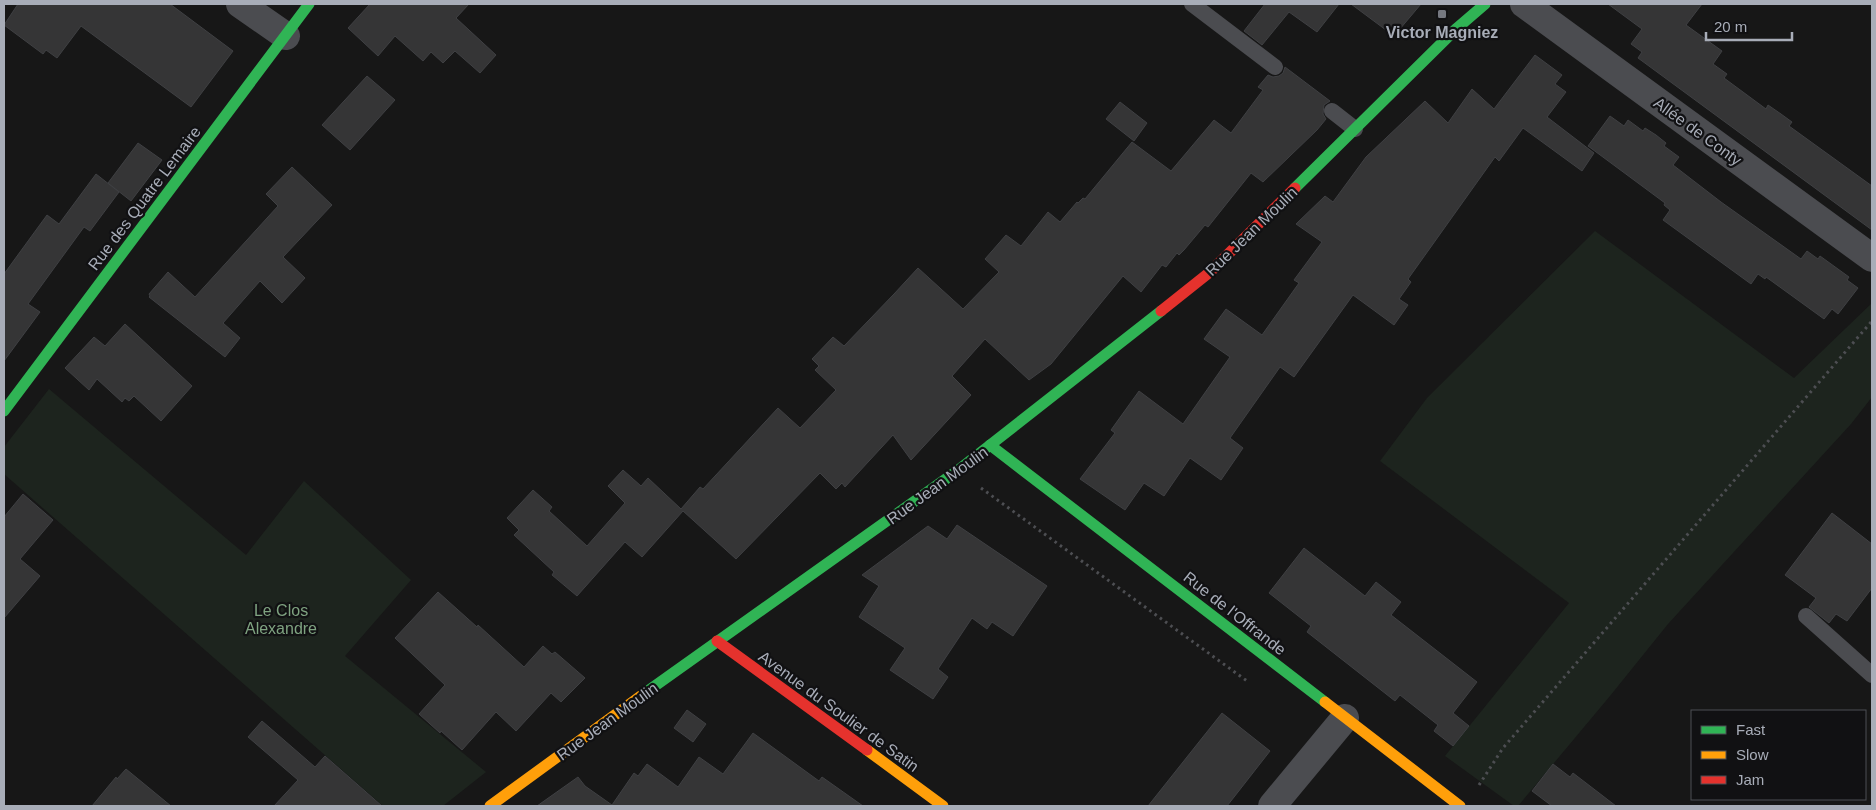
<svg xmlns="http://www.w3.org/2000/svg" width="1876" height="810" font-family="Helvetica,sans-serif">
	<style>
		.green { fill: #1d241e }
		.building { fill: #353536; stroke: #3f4043 }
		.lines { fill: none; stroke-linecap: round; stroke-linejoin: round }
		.path { stroke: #4d4e52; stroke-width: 3; stroke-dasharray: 2.5 4; stroke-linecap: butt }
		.lane { stroke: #4b4c50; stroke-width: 16 }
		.street { stroke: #4b4c50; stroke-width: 28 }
		.fast { stroke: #30b455; stroke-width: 11 }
		.slow { stroke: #ff9f0a; stroke-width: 11 }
		.jam { stroke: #e5322d; stroke-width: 11 }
		.poi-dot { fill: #757880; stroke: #111113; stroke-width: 2 }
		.labels { text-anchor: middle; stroke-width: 4.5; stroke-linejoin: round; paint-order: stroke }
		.poi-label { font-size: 16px; font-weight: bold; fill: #a8adb8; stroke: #111113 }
		.street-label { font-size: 16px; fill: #a8adb8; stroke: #111113 }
		.park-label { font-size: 16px; fill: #7fa381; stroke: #111113 }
	</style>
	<rect width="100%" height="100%" fill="#171717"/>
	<g class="green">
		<path d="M 1595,231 L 1794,378 L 1872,303 L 1872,397 L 1851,424 L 1668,624 L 1610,696 L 1518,806 L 1514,806 L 1445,756 L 1569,603 L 1380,461 L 1427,398 Z"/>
		<path d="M 49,389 L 246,555 L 304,481 L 411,580 L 345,656 L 486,772 L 443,806 L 383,806 L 4,474 L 4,447 Z"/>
	</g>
	<g class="building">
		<path d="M 18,4 L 170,4 L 233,51 L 191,107 L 81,26 L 57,58 L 46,50 L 43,54 L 4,25 Z"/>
		<path d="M 370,4 L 469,4 L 456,18 L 496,55 L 480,73 L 455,51 L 443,63 L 431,52 L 423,61 L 395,36 L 378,56 L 348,28 Z"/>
		<path d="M 1265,4 L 1339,4 L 1317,32 L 1289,12 L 1262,45 L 1244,31 Z"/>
		<path d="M 1351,4 L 1421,4 L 1394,36 Z"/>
		<path d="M 1608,4 L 1702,4 L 1686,25 L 1722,51 L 1713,64 L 1727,74 L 1724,78 L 1766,109 L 1768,105 L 1781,114 L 1792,122 L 1789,126 L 1872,186 L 1872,230 L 1638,58 L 1642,52 L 1631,44 L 1642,29 Z"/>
		<path d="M 1535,55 L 1562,75 L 1555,84 L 1566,92 L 1547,117 L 1594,153 L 1582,171 L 1523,128 L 1499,161 L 1495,157 L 1408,279 L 1411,282 L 1399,299 L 1408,305 L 1394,325 L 1353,295 L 1294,377 L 1280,367 L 1230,438 L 1243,448 L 1221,480 L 1190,458 L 1164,496 L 1144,483 L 1125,510 L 1080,479 L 1115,433 L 1111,430 L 1139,391 L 1183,424 L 1230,357 L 1204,339 L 1226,309 L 1262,335 L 1299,283 L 1294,280 L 1322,242 L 1296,224 L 1325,196 L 1333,202 L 1366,157 L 1425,101 L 1448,123 L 1472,89 L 1494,109 Z"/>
		<path d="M 1285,67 L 1330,101 L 1324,105 L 1323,114 L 1326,119 L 1317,130 L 1263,182 L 1251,173 L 1208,227 L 1205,225 L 1184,250 L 1179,255 L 1177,253 L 1166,267 L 1162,265 L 1141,292 L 1123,276 L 1051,364 L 1029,380 L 985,339 L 952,376 L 971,395 L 911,460 L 893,435 L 845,487 L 842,483 L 836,489 L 820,473 L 736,559 L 683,511 L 642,557 L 625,542 L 577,596 L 552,575 L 554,572 L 514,535 L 519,530 L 507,518 L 533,490 L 552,507 L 549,511 L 587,546 L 625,503 L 608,486 L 623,470 L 641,486 L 648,478 L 681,509 L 700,487 L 703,489 L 778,408 L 800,428 L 836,390 L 815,370 L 819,366 L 812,359 L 833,337 L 844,346 L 894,294 L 918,268 L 963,309 L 999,272 L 985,259 L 1006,235 L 1021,246 L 1048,212 L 1060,222 L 1077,202 L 1078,203 L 1083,198 L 1085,199 L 1132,142 L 1171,171 L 1214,120 L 1231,133 L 1263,90 L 1258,87 L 1268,75 L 1273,77 L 1279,76 L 1283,73 Z"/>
		<path d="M 367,76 L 395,100 L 350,150 L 322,125 Z"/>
		<path d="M 1120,102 L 1147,123 L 1134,141 L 1106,119 Z"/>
		<path d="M 1610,116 L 1624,126 L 1628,120 L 1643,131 L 1645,128 L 1656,135 L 1666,143 L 1664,146 L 1679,157 L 1673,165 L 1721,202 L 1801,259 L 1807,251 L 1818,259 L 1820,256 L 1849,277 L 1847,280 L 1858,288 L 1838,314 L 1832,309 L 1824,319 L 1766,277 L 1765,279 L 1758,274 L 1751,284 L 1663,220 L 1670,210 L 1664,205 L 1665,203 L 1588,146 Z"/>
		<path d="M 138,143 L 162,160 L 131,201 L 108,183 Z"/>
		<path d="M 292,167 L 332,205 L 283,257 L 305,278 L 282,303 L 260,281 L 223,323 L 240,338 L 225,357 L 149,297 L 150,296 L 149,294 L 168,272 L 195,297 L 278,206 L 266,194 Z"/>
		<path d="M 96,174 L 119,192 L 90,231 L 84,227 L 28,304 L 40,312 L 4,361 L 4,274 L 47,215 L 59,224 Z"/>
		<path d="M 125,324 L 192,386 L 161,421 L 134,396 L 129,401 L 125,398 L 122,402 L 97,379 L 89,390 L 65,368 L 94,337 L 105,346 Z"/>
		<path d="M 23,494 L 53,520 L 20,559 L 40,576 L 4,618 L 4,517 Z"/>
		<path d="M 1832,513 L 1872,544 L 1872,588 L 1847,621 L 1836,614 L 1829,623 L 1809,607 L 1816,598 L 1785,575 Z"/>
		<path d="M 957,525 L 1047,586 L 1013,636 L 992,622 L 987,629 L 972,618 L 938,669 L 948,677 L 933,699 L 890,670 L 905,648 L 859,617 L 879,586 L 862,575 L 928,526 L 947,539 Z"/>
		<path d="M 1304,548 L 1365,596 L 1376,582 L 1401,602 L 1391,615 L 1477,682 L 1453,713 L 1469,726 L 1453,746 L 1434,731 L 1438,725 L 1400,695 L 1395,701 L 1307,632 L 1311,626 L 1269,593 Z"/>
		<path d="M 438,592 L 477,627 L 478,625 L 524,667 L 543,646 L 552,654 L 555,652 L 585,678 L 561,702 L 551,693 L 516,731 L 496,712 L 462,750 L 441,731 L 440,733 L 419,714 L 445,685 L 395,638 Z"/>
		<path d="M 687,710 L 706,724 L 693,742 L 674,728 Z"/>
		<path d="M 1222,713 L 1270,751 L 1238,792 L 1227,806 L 1148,806 Z"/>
		<path d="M 262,721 L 315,767 L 325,756 L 382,806 L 274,806 L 298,780 L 248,737 Z"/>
		<path d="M 753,733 L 819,781 L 822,777 L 863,806 L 537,806 L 578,777 L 585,786 L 612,805 L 634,773 L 638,776 L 647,764 L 678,787 L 699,757 L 723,774 Z"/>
		<path d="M 1553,764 L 1570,777 L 1573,773 L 1616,806 L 1552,806 L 1532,791 Z"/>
		<path d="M 126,769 L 171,806 L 92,806 L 116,777 L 117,779 Z"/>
	</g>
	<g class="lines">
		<g class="path">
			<path d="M 981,488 L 1247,681"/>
			<path d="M 1479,785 L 1503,748 L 1872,321"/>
		</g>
		<g class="lane">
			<path d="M 1192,4 L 1275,67"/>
			<path d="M 1332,111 L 1355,129"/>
			<path d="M 1806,616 L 1872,675"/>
		</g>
		<g class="street">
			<path d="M 240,4 L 286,36"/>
			<path d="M 1524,4 L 1872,258"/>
			<path d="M 1272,806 L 1345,718"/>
		</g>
		<g class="fast">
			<path d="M 1295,188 L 1456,29 L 1485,4"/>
			<path d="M 4,411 L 309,4"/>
			<path d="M 990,445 L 1325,702"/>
			<path d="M 645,693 L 957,471 L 1161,311"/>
		</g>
		<g class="slow">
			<path d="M 1325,702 L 1460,806"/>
			<path d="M 867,750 L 943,806"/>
			<path d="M 490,806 L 645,693"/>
		</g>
		<g class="jam">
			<path d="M 1161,311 L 1210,272 L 1295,188"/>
			<path d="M 717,641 L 867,750"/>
		</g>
	</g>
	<rect class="poi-dot" x="1437" y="9" width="10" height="10" rx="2.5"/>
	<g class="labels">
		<g class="poi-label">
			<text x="1442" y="38">Victor Magniez</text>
		</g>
		<g class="street-label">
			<text transform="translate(1698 131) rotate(36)" y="6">Allée de Conty</text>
			<text transform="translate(144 198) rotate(-53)" y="6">Rue des Quatre Lemaire</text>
			<text transform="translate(1251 231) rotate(-44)" y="6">Rue Jean Moulin</text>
			<text transform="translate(937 485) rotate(-36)" y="6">Rue Jean Moulin</text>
			<text transform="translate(1235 613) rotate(38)" y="6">Rue de l'Offrande</text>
			<text transform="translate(839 711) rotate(36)" y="6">Avenue du Soulier de Satin</text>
			<text transform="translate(607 721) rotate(-36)" y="6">Rue Jean Moulin</text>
		</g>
		<g class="park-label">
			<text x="281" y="616">Le Clos<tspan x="281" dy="18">Alexandre</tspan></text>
		</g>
	</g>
	<rect width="1876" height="810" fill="none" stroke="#a8adb8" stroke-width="10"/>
	<rect x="1691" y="710" width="175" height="90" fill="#111113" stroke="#4d4f55"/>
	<rect x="1701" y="726" width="25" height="8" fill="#30b455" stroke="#4d4f55"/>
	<text x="1736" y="735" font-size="15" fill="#a8adb8">Fast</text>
	<rect x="1701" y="751" width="25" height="8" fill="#ff9f0a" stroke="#4d4f55"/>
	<text x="1736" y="760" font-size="15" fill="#a8adb8">Slow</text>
	<rect x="1701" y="776" width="25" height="8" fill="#e5322d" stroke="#4d4f55"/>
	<text x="1736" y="785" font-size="15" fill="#a8adb8">Jam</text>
	<path d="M1706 32v8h86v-8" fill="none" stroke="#a8adb8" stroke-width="2.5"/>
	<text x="1714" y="32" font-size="15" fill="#a8adb8" stroke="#111113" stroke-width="4" paint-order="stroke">20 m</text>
</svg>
